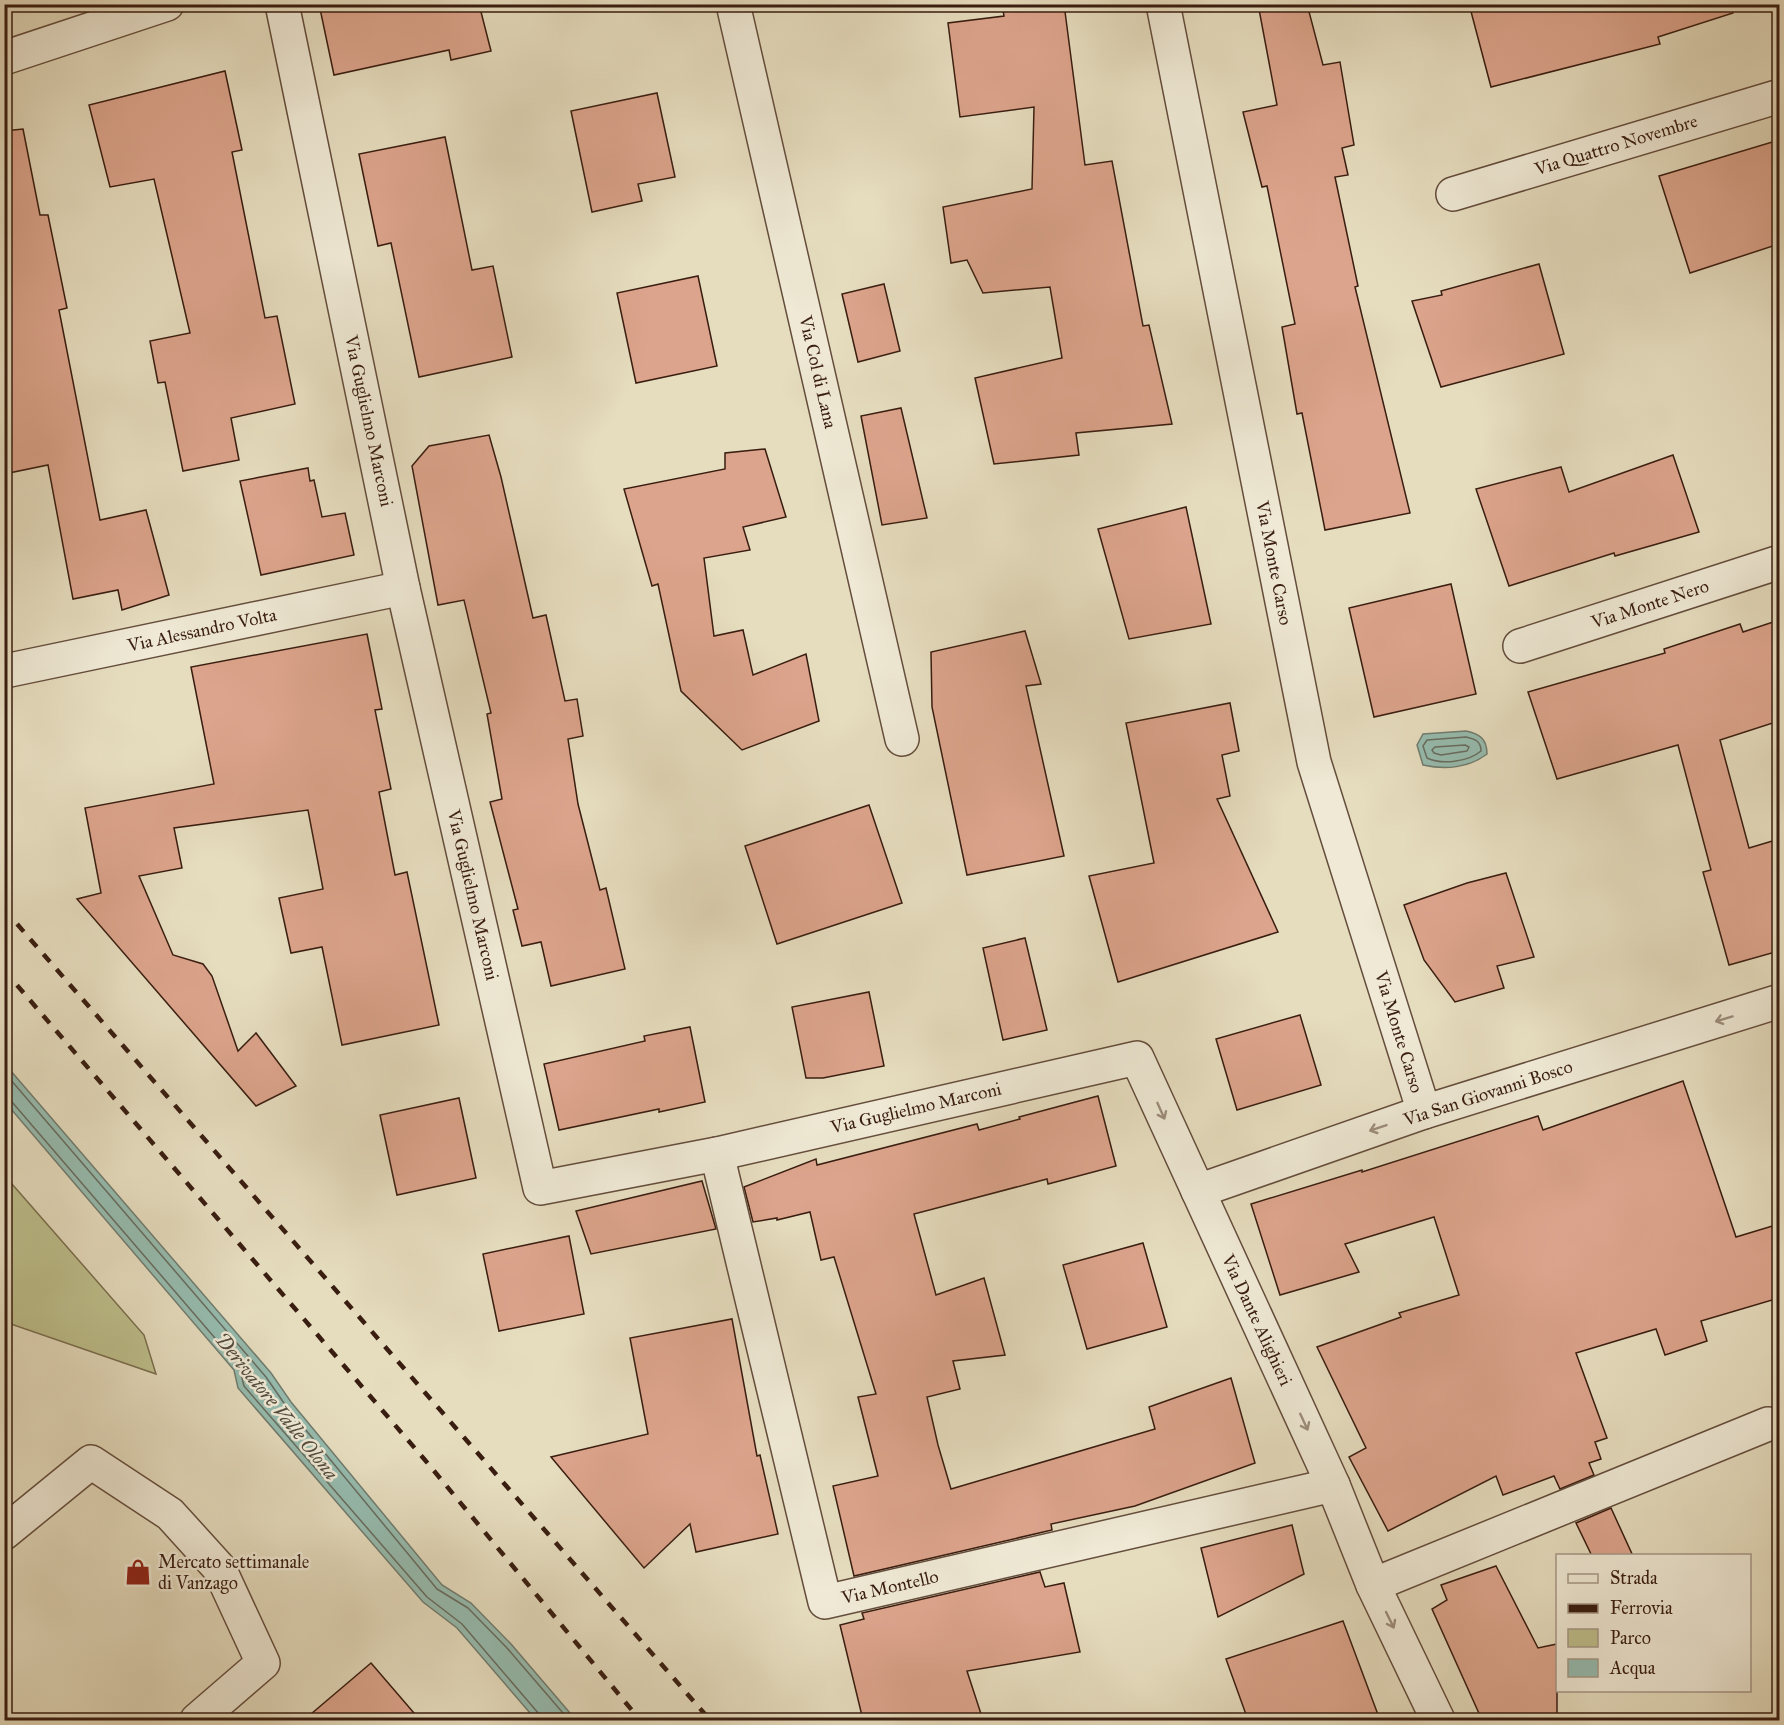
<svg xmlns="http://www.w3.org/2000/svg" width="1784" height="1725" font-family="'IM FELL Great Primer',serif">
	<style>
		.green { fill: #bdbf8c; stroke: #7b6e4e; stroke-width: 1.5 }
		.water { fill: #96bcaf; stroke: #717c6f; stroke-width: 1.5 }
		.lines { fill: none; stroke-linecap: round; stroke-linejoin: round }
		.shore { stroke: #686c60; stroke-width: 1.5 }
		.building { fill: #dca48c; stroke: #391d10; stroke-width: 1.5 }
		.street-casing { stroke: #644d3c; stroke-width: 36 }
		.street { stroke: #efe9d5; stroke-width: 33 }
		.rail { stroke: #391d10; stroke-width: 4.5; stroke-dasharray: 10 10; stroke-linecap: butt }
		.oneway { stroke: #9d8d7c }
		.labels { text-anchor: middle; stroke-width: 5; stroke-linejoin: round; paint-order: stroke }
		.street-label { font-size: 18px; fill: #391d10; stroke: #efe9d5 }
		.poi-label { font-size: 18px; fill: #391d10; stroke: #efe9d5; text-anchor: start }
		.water-label { font-size: 20px; font-style: italic; fill: #554d40; stroke: #efe9d5 }
	</style>
	<rect width="100%" height="100%" fill="#e6ddbf"/>
	<filter id="stains"><feTurbulence type="fractalNoise" baseFrequency=".00333" numOctaves="4"/><feColorMatrix values="0 0 0 0 .2 0 0 0 0 .09 0 0 0 0 .02 0 0 0 .5 -.17"/></filter>
	<radialGradient id="worn" r=".72"><stop offset=".6" stop-color="#630" stop-opacity="0"/><stop offset="1" stop-color="#630" stop-opacity=".3"/></radialGradient>
	<path class="green" d="M 5,1176 L 144,1335 L 156,1374 L 5,1322 Z"/>
	<g class="water">
		<path d="M 1466,731 C 1480,734 1487,739 1487,754 C 1469,768 1445,770 1423,765 L 1417,745 L 1423,734 Z"/>
		<path d="M 4,1063 L 271,1373 L 291,1402 L 442,1585 L 471,1603 L 511,1644 L 576,1720 L 536,1720 L 457,1628 L 423,1602 L 238,1388 L 234,1370 L 5,1102 Z"/>
	</g>
	<g class="lines">
		<g class="shore">
			<path d="M 1466,737 C 1475,739 1481,741 1481,751 C 1468,762 1442,765 1427,758 L 1423,746 L 1427,740 Z"/>
			<path d="M 1465,745 L 1469,747 L 1467,751 L 1441,755 L 1434,753 L 1432,750 L 1435,747 Z"/>
			<path d="M 4,1072 L 266,1377 L 286,1406 L 437,1589 L 468,1608 L 507,1648 L 569,1720"/>
			<path d="M 4,1099 L 12,1102 L 239,1366 L 244,1386 L 427,1597 L 462,1624 L 539,1714 L 540,1720"/>
			<path d="M 252,1373 L 260,1381 L 271,1398 L 271,1402 L 267,1401 L 251,1383 L 249,1376 Z"/>
		</g>
	</g>
	<g class="building">
		<path d="M 319,4 L 479,4 L 491,51 L 451,60 L 449,50 L 334,75 Z"/>
		<path d="M 1002,4 L 1064,4 L 1085,165 L 1112,161 L 1143,326 L 1149,325 L 1172,424 L 1076,433 L 1079,455 L 994,464 L 975,378 L 1062,358 L 1050,287 L 983,293 L 967,260 L 951,263 L 943,207 L 1032,189 L 1034,107 L 960,117 L 948,23 L 1004,16 Z"/>
		<path d="M 1258,4 L 1307,4 L 1323,65 L 1340,62 L 1354,145 L 1342,148 L 1348,175 L 1335,177 L 1358,286 L 1355,287 L 1410,513 L 1325,530 L 1302,413 L 1297,414 L 1282,327 L 1295,324 L 1267,186 L 1262,187 L 1243,112 L 1277,105 Z"/>
		<path d="M 1469,4 L 1732,4 L 1733,13 L 1658,37 L 1660,44 L 1491,87 Z"/>
		<path d="M 225,71 L 242,150 L 232,152 L 265,318 L 277,316 L 295,404 L 231,418 L 239,460 L 183,471 L 165,382 L 158,383 L 150,341 L 190,333 L 154,179 L 110,187 L 89,105 Z"/>
		<path d="M 657,93 L 675,177 L 638,184 L 642,201 L 592,212 L 571,111 Z"/>
		<path d="M 23,129 L 40,215 L 48,215 L 67,308 L 59,310 L 100,520 L 146,510 L 169,595 L 122,610 L 118,590 L 73,599 L 48,465 L 4,474 L 4,131 Z"/>
		<path d="M 445,137 L 472,270 L 493,266 L 512,357 L 419,377 L 391,243 L 378,246 L 359,154 Z"/>
		<path d="M 1779,140 L 1779,244 L 1690,273 L 1659,176 Z"/>
		<path d="M 1539,264 L 1564,354 L 1441,387 L 1412,301 L 1442,295 L 1441,291 Z"/>
		<path d="M 698,276 L 717,366 L 636,383 L 617,293 Z"/>
		<path d="M 884,284 L 900,351 L 858,362 L 842,294 Z"/>
		<path d="M 901,408 L 927,518 L 882,525 L 861,416 Z"/>
		<path d="M 489,435 L 501,477 L 533,618 L 546,615 L 565,701 L 577,699 L 583,736 L 568,739 L 578,804 L 600,890 L 606,888 L 625,969 L 551,986 L 541,942 L 522,946 L 513,910 L 518,909 L 490,802 L 502,799 L 487,714 L 491,713 L 464,600 L 438,605 L 412,466 L 429,446 Z"/>
		<path d="M 765,449 L 786,517 L 743,527 L 750,550 L 704,558 L 714,636 L 743,630 L 753,675 L 806,654 L 819,721 L 742,750 L 681,691 L 658,584 L 652,586 L 624,489 L 725,469 L 725,453 Z"/>
		<path d="M 1673,455 L 1699,532 L 1615,556 L 1614,553 L 1509,586 L 1476,489 L 1561,467 L 1569,492 Z"/>
		<path d="M 308,468 L 310,481 L 314,480 L 322,517 L 345,513 L 354,555 L 261,575 L 240,481 Z"/>
		<path d="M 1186,507 L 1211,624 L 1129,639 L 1098,529 Z"/>
		<path d="M 1451,584 L 1476,694 L 1374,717 L 1349,608 Z"/>
		<path d="M 1779,620 L 1779,721 L 1720,740 L 1749,848 L 1779,839 L 1779,951 L 1729,965 L 1703,872 L 1711,870 L 1678,745 L 1557,779 L 1528,692 L 1665,653 L 1664,649 L 1740,624 L 1743,632 Z"/>
		<path d="M 1025,631 L 1041,684 L 1026,686 L 1064,856 L 967,875 L 932,707 L 931,652 Z"/>
		<path d="M 367,634 L 382,709 L 375,710 L 391,789 L 379,792 L 395,875 L 407,872 L 439,1025 L 342,1045 L 322,947 L 291,953 L 279,898 L 323,889 L 308,810 L 174,828 L 182,868 L 139,876 L 173,955 L 203,964 L 212,976 L 238,1051 L 256,1033 L 296,1086 L 256,1106 L 77,899 L 101,893 L 85,808 L 214,784 L 191,667 Z"/>
		<path d="M 1230,703 L 1239,751 L 1222,755 L 1230,796 L 1217,799 L 1278,932 L 1118,982 L 1089,876 L 1154,863 L 1126,723 Z"/>
		<path d="M 869,805 L 902,903 L 777,944 L 745,846 Z"/>
		<path d="M 1506,873 L 1534,957 L 1497,966 L 1504,988 L 1455,1002 L 1424,960 L 1404,905 L 1467,883 Z"/>
		<path d="M 1025,938 L 1047,1030 L 1003,1040 L 983,948 Z"/>
		<path d="M 869,992 L 884,1066 L 823,1078 L 806,1078 L 792,1007 Z"/>
		<path d="M 1300,1015 L 1321,1085 L 1237,1110 L 1216,1039 Z"/>
		<path d="M 690,1027 L 705,1102 L 659,1112 L 659,1109 L 559,1130 L 544,1064 L 645,1041 L 644,1036 Z"/>
		<path d="M 1683,1081 L 1736,1237 L 1779,1224 L 1779,1298 L 1701,1321 L 1707,1341 L 1665,1355 L 1656,1329 L 1576,1353 L 1607,1438 L 1595,1442 L 1601,1459 L 1589,1463 L 1594,1475 L 1560,1489 L 1554,1476 L 1503,1495 L 1496,1476 L 1388,1531 L 1349,1457 L 1366,1448 L 1317,1347 L 1401,1317 L 1399,1313 L 1459,1295 L 1434,1217 L 1345,1244 L 1359,1272 L 1280,1295 L 1251,1204 L 1362,1170 L 1362,1172 L 1538,1116 L 1543,1130 Z"/>
		<path d="M 1098,1096 L 1116,1166 L 1048,1184 L 1047,1179 L 914,1214 L 936,1295 L 984,1278 L 1005,1355 L 953,1361 L 960,1389 L 927,1397 L 938,1445 L 951,1489 L 1155,1429 L 1149,1407 L 1231,1378 L 1255,1463 L 1135,1506 L 1051,1524 L 1052,1530 L 854,1576 L 833,1486 L 878,1476 L 858,1397 L 876,1394 L 834,1257 L 821,1260 L 810,1212 L 777,1220 L 777,1218 L 753,1222 L 744,1187 L 816,1159 L 817,1165 L 977,1124 L 979,1130 L 1020,1119 L 1019,1117 Z"/>
		<path d="M 459,1098 L 476,1178 L 397,1195 L 380,1115 Z"/>
		<path d="M 702,1181 L 716,1229 L 591,1254 L 576,1211 Z"/>
		<path d="M 569,1236 L 584,1314 L 499,1331 L 483,1254 Z"/>
		<path d="M 1143,1243 L 1167,1327 L 1087,1349 L 1063,1265 Z"/>
		<path d="M 732,1319 L 757,1456 L 760,1455 L 778,1534 L 696,1552 L 690,1524 L 644,1568 L 551,1457 L 648,1434 L 630,1338 Z"/>
		<path d="M 1611,1508 L 1633,1556 L 1592,1556 L 1576,1523 Z"/>
		<path d="M 1292,1525 L 1304,1574 L 1218,1617 L 1201,1548 Z"/>
		<path d="M 1496,1566 L 1538,1648 L 1557,1644 L 1557,1720 L 1482,1720 L 1432,1609 L 1447,1600 L 1441,1585 Z"/>
		<path d="M 1040,1572 L 1045,1587 L 1064,1583 L 1080,1652 L 967,1671 L 983,1720 L 863,1720 L 840,1625 L 864,1619 L 862,1613 Z"/>
		<path d="M 1343,1621 L 1380,1720 L 1248,1720 L 1226,1659 Z"/>
		<path d="M 371,1663 L 420,1720 L 304,1720 Z"/>
	</g>
	<g class="lines">
		<g class="street-casing">
			<g id="street">
				<path d="M 282,4 L 403,588 L 540,1188 L 717,1154 L 1137,1058 L 1333,1485 L 1373,1585 L 1438,1720"/>
				<path d="M 733,4 L 902,739"/>
				<path d="M 1163,4 L 1314,762 L 1424,1112"/>
				<path d="M 4,58 L 167,4"/>
				<path d="M 1453,194 L 1780,96"/>
				<path d="M 1520,646 L 1780,562"/>
				<path d="M 4,668 L 5,671 L 403,588"/>
				<path d="M 717,1154 L 825,1602 L 1333,1485"/>
				<path d="M 1198,1191 L 1424,1112 L 1780,1001"/>
				<path d="M 4,1533 L 91,1462 L 170,1514 L 219,1568 L 263,1663 L 197,1720"/>
				<path d="M 1373,1585 L 1768,1424"/>
			</g>
		</g>
		<use href="#street" class="street"/>
		<g class="rail">
			<path d="M 4,909 L 710,1720"/>
			<path d="M 4,970 L 425,1460 L 640,1720"/>
		</g>
	</g>
	<defs><path id="oneway-shaft" d="M-6 0H5M1.5-3L5.5 0L1.5 3" fill="none" stroke-width="1.6" stroke-linecap="round" stroke-linejoin="round" transform="scale(1.5)"/></defs>
	<g class="oneway">
		<use href="#oneway-shaft" transform="translate(1724 1019) rotate(163)"/>
		<use href="#oneway-shaft" transform="translate(1161 1111) rotate(66)"/>
		<use href="#oneway-shaft" transform="translate(1378 1128) rotate(161)"/>
		<use href="#oneway-shaft" transform="translate(1304 1422) rotate(65)"/>
		<use href="#oneway-shaft" transform="translate(1390 1620) rotate(64)"/>
	</g>
	<defs>
		<g id="shop-bare" transform="scale(2.07)"><path d="M-5-2.5h2.3a2.7 3.5 0 0 1 5.4 0H5L5.5 6h-11ZM-1.5-2.5h3a1.5 2.3 0 0 0-3 0Z" fill="#8f2418" stroke="#efe9d5" stroke-width="2.5" paint-order="stroke"/></g>
	</defs>
	<g fill-rule="evenodd">
		<use href="#shop-bare" x="138" y="1572"/>
	</g>
	<g class="labels">
		<g class="street-label">
			<text transform="translate(1616 145) rotate(-17)" y="6">Via Quattro Novembre</text>
			<text transform="translate(818 372) rotate(77)" y="6">Via Col di Lana</text>
			<text transform="translate(369 421) rotate(78)" y="6">Via Guglielmo Marconi</text>
			<text transform="translate(1274 563) rotate(79)" y="6">Via Monte Carso</text>
			<text transform="translate(1650 604) rotate(-18)" y="6">Via Monte Nero</text>
			<text transform="translate(202 630) rotate(-12)" y="6">Via Alessandro Volta</text>
			<text transform="translate(473 895) rotate(77)" y="6">Via Guglielmo Marconi</text>
			<text transform="translate(1399 1032) rotate(73)" y="6">Via Monte Carso</text>
			<text transform="translate(1488 1093) rotate(-18)" y="6">Via San Giovanni Bosco</text>
			<text transform="translate(916 1108) rotate(-13)" y="6">Via Guglielmo Marconi</text>
			<text transform="translate(1257 1320) rotate(65)" y="6">Via Dante Alighieri</text>
			<text transform="translate(890 1587) rotate(-13)" y="6">Via Montello</text>
		</g>
		<g class="poi-label">
			<text x="158" y="1568">Mercato settimanale<tspan x="158" dy="21">di Vanzago</tspan></text>
		</g>
		<g class="water-label">
			<text transform="translate(277 1406) rotate(51)" y="7">Derivatore Valle Olona</text>
		</g>
	</g>
	<rect width="1784" height="1725" fill="none" stroke="#e6ddbf" stroke-width="24"/>
	<rect x="6" y="6" width="1772" height="1713" fill="none" stroke="#391d10" stroke-width="3"/>
	<rect x="12" y="12" width="1760" height="1701" fill="none" stroke="#391d10" stroke-width="1.5"/>
	<rect x="1556" y="1554" width="195" height="138" fill="#efe9d5" stroke="#a69786" stroke-width="1.5"/>
	<rect x="1568" y="1574" width="30" height="9" fill="#efe9d5" stroke="#a69786" stroke-width="1.5"/>
	<text x="1610" y="1584" font-size="18" fill="#391d10">Strada</text>
	<rect x="1568" y="1604" width="30" height="9" fill="#391d10" stroke="#a69786" stroke-width="1.5"/>
	<text x="1610" y="1614" font-size="18" fill="#391d10">Ferrovia</text>
	<rect x="1568" y="1629" width="30" height="18" fill="#bdbf8c" stroke="#a69786" stroke-width="1.5"/>
	<text x="1610" y="1644" font-size="18" fill="#391d10">Parco</text>
	<rect x="1568" y="1659" width="30" height="18" fill="#96bcaf" stroke="#a69786" stroke-width="1.5"/>
	<text x="1610" y="1674" font-size="18" fill="#391d10">Acqua</text>
	<rect width="100%" height="100%" filter="url(#stains)"/>
	<rect width="100%" height="100%" fill="url(#worn)"/>
</svg>
